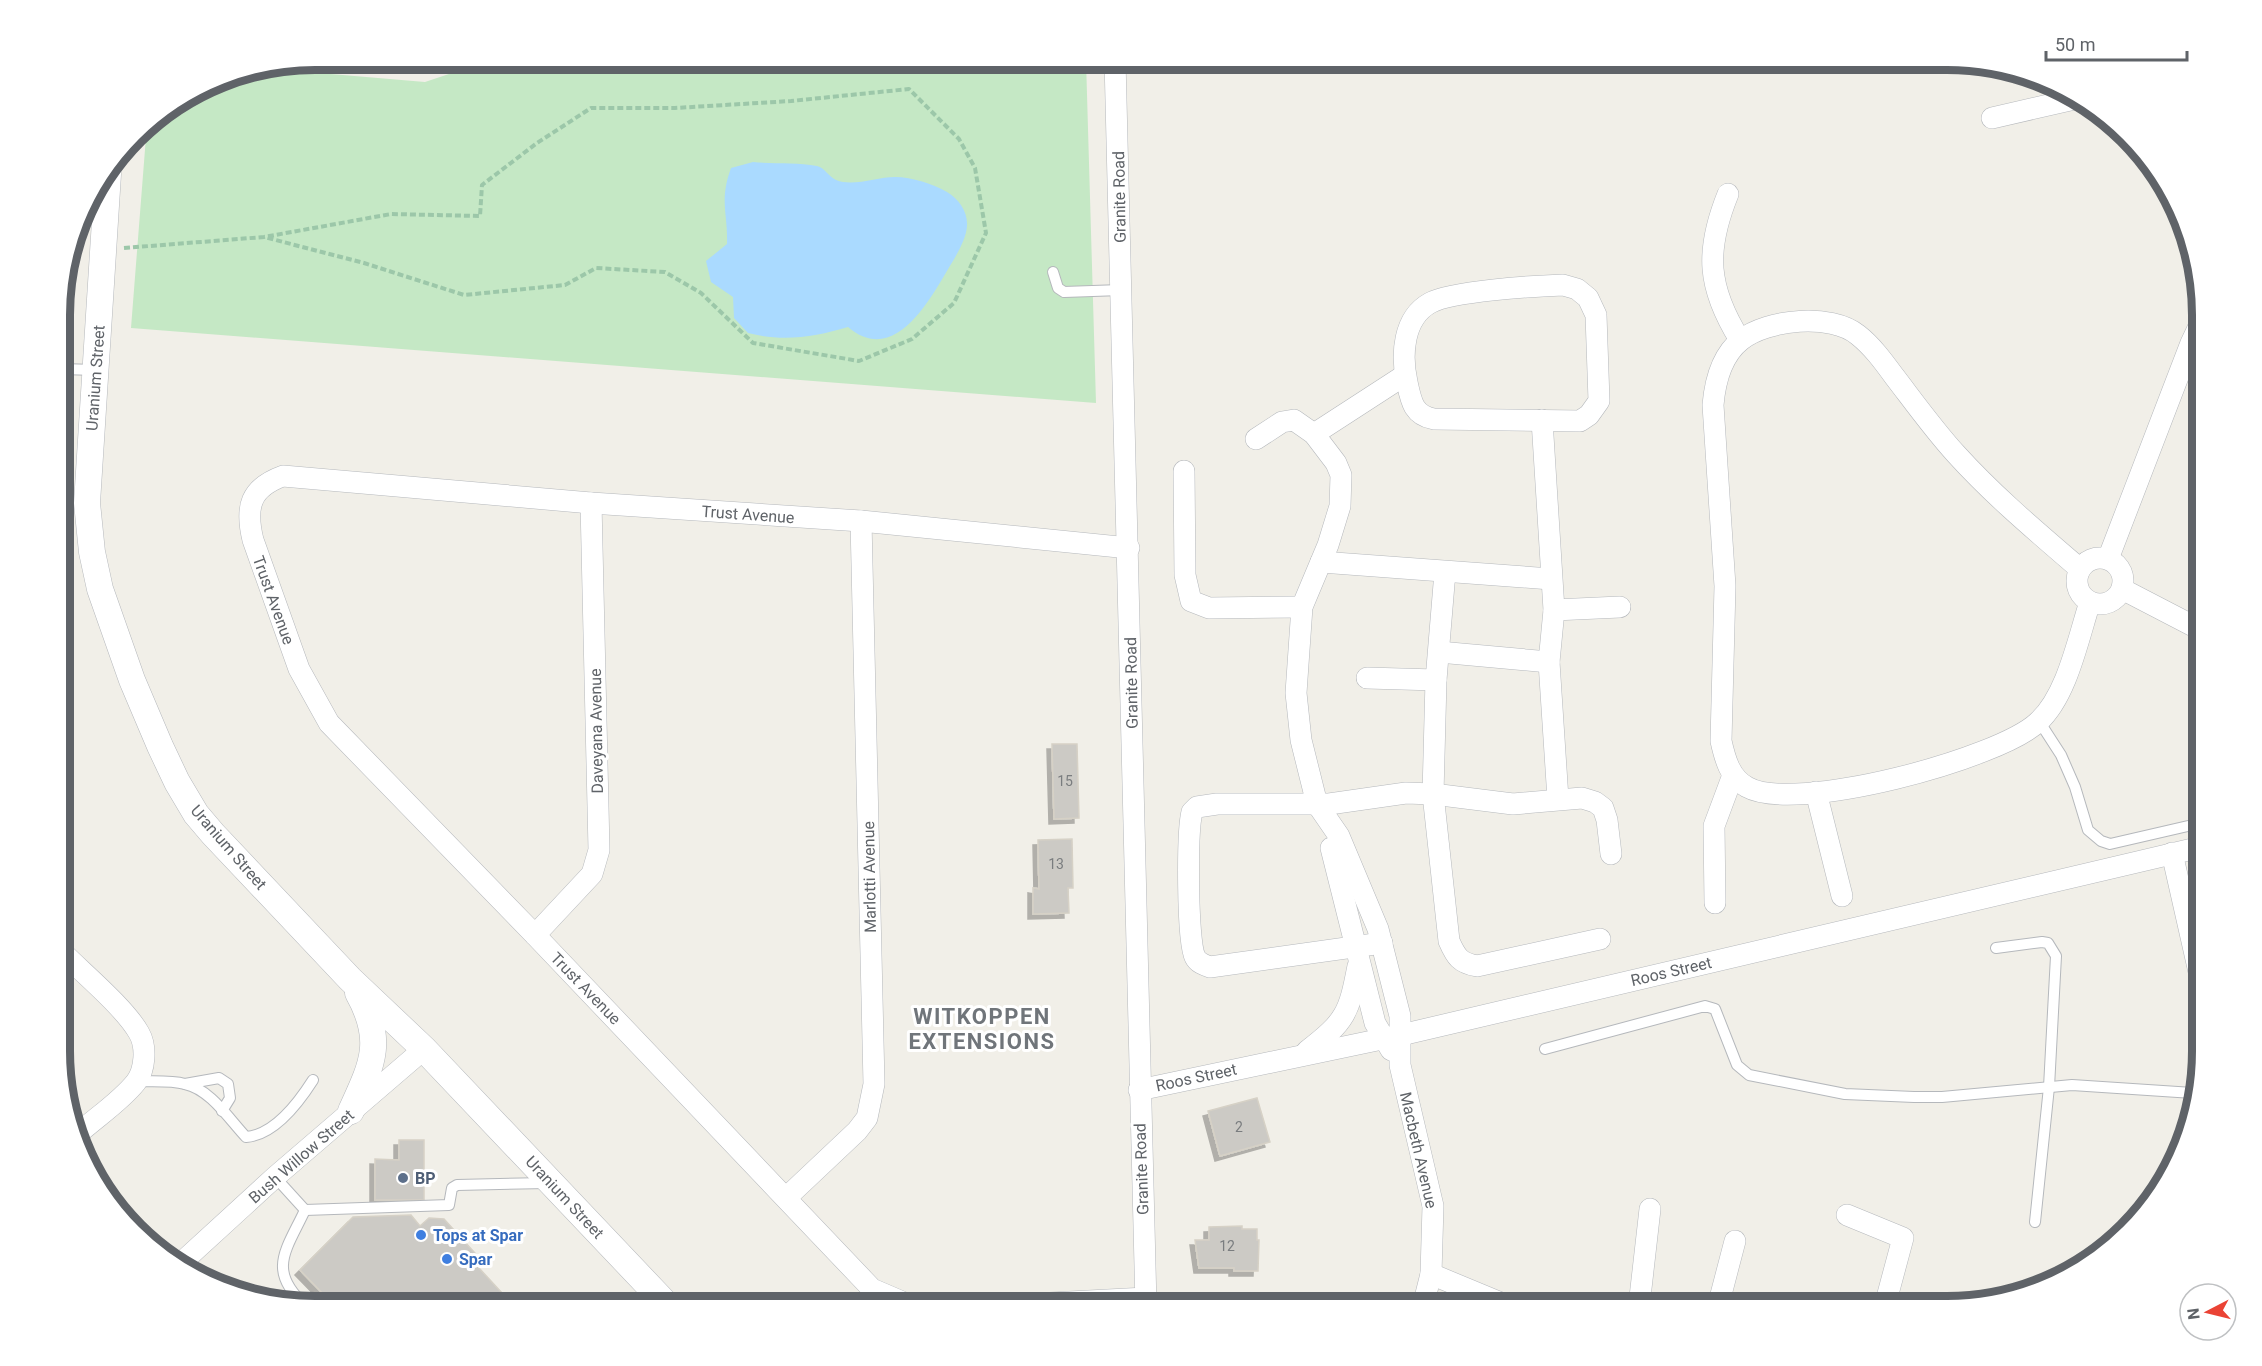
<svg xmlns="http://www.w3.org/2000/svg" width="2262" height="1366" font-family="Roboto,sans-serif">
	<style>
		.green { fill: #c5e8c5 }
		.water { fill: #aadaff }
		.building { fill: #cccac5; stroke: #d6d1c6; stroke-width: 1.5; filter: url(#shadow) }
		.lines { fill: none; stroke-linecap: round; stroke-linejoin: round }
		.service-casing { stroke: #b5b8bc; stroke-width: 12 }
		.minor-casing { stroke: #b5b8bc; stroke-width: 22 }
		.tertiary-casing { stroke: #b5b8bc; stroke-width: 27 }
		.path { stroke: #9cc7a9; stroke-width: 4; stroke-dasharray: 6 3; stroke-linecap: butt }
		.service { stroke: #fff; stroke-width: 10 }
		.minor { stroke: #fff; stroke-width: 21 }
		.tertiary { stroke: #fff; stroke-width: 26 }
		.service-dot { fill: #5c6f8a; stroke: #fff; stroke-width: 2 }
		.shop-dot { fill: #3f7fe0; stroke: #fff; stroke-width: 2 }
		.labels { text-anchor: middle; stroke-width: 6; stroke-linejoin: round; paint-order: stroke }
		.number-label { font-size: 14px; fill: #7a7d7f }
		.street-label { font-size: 16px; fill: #5f6368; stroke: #fff }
		.service-label { font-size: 16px; font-weight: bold; fill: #4e5e75; stroke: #fff; text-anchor: start }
		.shop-label { font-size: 16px; font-weight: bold; fill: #366cbe; stroke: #fff; text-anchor: start }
		.district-label { font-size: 22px; font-weight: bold; letter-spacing: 1.5px; fill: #70757a; stroke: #fff }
		.rim { fill: none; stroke: #5f6368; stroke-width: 8 }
	</style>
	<defs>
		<filter id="shadow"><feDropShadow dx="-5" dy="5" stdDeviation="0" flood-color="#0004"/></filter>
	</defs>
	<rect width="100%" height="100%" fill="#f1efe8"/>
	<path class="green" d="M 491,60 L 1086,60 L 1096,403 L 131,328 L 147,124 L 218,79 L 272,69 L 425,82 Z"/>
	<path class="water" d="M 753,162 C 774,164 797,162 817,166 C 825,168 829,177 836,180 C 853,187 877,177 895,177 C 912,177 933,184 947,192 C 959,199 968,212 967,226 C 966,242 952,262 944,276 C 925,308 891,364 848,327 C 815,337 783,342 748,333 L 734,318 L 733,297 L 711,282 L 706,261 L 727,244 C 728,213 719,201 731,168 Z"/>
	<g class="building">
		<path d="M 1052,744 L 1077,744 L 1079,818 L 1054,819 Z"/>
		<path d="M 1072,839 L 1073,888 L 1068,888 L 1069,913 L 1033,914 L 1033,888 L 1039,889 L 1038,840 Z"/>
		<path d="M 1257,1098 L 1270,1142 L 1220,1156 L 1208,1111 Z"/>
		<path d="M 399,1140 L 424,1140 L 424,1200 L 375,1200 L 375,1159 L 399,1160 Z"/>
		<path d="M 411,1215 L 420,1226 L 429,1218 L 444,1219 L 484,1263 L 479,1268 L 514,1306 L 335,1306 L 300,1270 L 353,1217 Z"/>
		<path d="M 1242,1226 L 1242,1229 L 1257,1229 L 1257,1240 L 1259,1240 L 1258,1271 L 1234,1271 L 1234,1268 L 1199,1268 L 1195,1240 L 1209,1240 L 1209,1227 Z"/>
		<path d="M 526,1300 L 532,1306 L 518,1306 Z"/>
	</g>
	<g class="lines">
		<g class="service-casing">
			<g id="service">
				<path d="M 1053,272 L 1058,288 L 1064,292 L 1121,290"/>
				<path d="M 62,369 L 95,370"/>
				<path d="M 2039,721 L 2061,755 L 2075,787 L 2088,830 L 2101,841 L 2110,844 L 2201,823"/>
				<path d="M 1996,948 L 2042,942 L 2048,943 L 2056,956 L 2049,1087 L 2035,1222"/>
				<path d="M 1545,1049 L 1705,1006 L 1715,1009 L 1737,1065 L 1749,1075 L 1845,1094 L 1914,1097 L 1942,1097 L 2072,1085 L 2193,1093"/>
				<path d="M 136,1081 C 152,1082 170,1080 185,1084 C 210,1089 229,1119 246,1137 C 274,1135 299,1102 313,1080"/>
				<path d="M 185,1084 L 219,1078 L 228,1084 L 230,1098 L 222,1111"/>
				<path d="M 275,1177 L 305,1210 L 449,1205 L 452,1188 L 457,1185 L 547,1183"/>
				<path d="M 305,1210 C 287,1249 266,1270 305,1305"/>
			</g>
		</g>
		<g class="minor-casing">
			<g id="minor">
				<path d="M 1115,60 L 1146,1306"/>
				<path d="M 1992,118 L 2079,98"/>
				<path d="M 1728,194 C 1705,251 1707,287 1740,340"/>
				<path d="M 1563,285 L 1577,289 L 1588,298 L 1596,315 L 1599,401 L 1589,415 L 1580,421 L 1434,419 C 1413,415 1411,401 1407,382 C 1401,355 1403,318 1430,303 C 1451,291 1535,286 1563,285 Z"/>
				<path d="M 1542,420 L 1554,610 L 1549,662 L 1558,799"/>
				<path d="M 1314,434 L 1405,375"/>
				<path d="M 1256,439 L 1282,422 L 1294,420 L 1314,434 L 1336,463 L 1341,475 L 1340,506 L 1328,545 L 1302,607 L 1296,693 L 1301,740 L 1317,804 L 1339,836 L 1378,929 L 1400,1016 L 1400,1065 L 1433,1206 L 1431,1274 L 1423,1306"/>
				<path d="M 1184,471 L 1185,575 L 1191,601 L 1209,608 L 1302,607"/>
				<circle cx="2100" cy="581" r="23"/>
				<path d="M 2108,559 L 2191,343 L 2201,322"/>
				<path d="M 1321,562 L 1551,579"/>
				<path d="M 2080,569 C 2037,532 1994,496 1956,454 C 1934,430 1914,402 1894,376 C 1883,361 1872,346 1858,335 C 1831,313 1768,319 1741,340 C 1722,355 1715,382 1713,405 L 1725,586 L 1721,741 C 1725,759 1730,778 1747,787 C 1794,814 1999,759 2038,722 C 2067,696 2078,639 2090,602"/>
				<path d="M 1445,572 L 1436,680 L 1433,794 L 1449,941 C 1456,957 1460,963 1477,966 L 1600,939"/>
				<path d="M 2122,589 L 2201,630"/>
				<path d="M 1554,610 L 1620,607"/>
				<path d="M 1439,652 L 1549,662"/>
				<path d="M 1367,678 L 1436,680"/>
				<path d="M 1816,792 L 1842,896"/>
				<path d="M 1331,848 L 1375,1023 L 1391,1050"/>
				<path d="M 2172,853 L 2201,981"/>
				<path d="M 1715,903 L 1714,826 L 1733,775"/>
				<path d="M 535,935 L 592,874 L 599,850 L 591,503"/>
				<path d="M 1382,943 L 1210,967 C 1204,965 1198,963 1195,957 C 1187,941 1187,831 1192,812 L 1197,807 L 1217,804 L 1329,804 L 1406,793 L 1433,794 L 1513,804 L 1582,798 L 1595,802 L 1603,808 L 1607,820 L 1611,854"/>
				<path d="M 62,952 C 84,974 125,1008 139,1033 C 147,1047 145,1070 136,1082 C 121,1101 98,1116 80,1132"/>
				<path d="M 1307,1051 C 1346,1021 1349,1013 1358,966"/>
				<path d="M 2198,1077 L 2201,1050"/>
				<path d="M 1139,1090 L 1401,1035 L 2201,847"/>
				<path d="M 787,1197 L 857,1131 L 867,1118 L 874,1084 L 861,521"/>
				<path d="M 1847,1215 L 1903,1238 L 1885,1305"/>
				<path d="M 180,1264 L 275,1177 L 424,1049"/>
				<path d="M 1431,1274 L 1508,1306"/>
				<path d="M 944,1306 L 907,1304 L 872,1289 L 535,935 L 329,723 L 299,669 L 253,540 C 245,507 250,488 283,476 L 591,503 L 861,521 L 1129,548"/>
				<path d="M 994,1306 L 1146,1298"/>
				<path d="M 1639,1306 L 1650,1209"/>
				<path d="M 1718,1306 L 1735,1241"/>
			</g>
		</g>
		<g class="tertiary-casing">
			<g id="tertiary">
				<path d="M 108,174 L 87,503 L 92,552 L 100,589 L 132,680 L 160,746 L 177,782 L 196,814 L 213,834 L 350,979 L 424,1049 L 668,1306"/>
				<path d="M 351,1111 C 372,1065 385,1041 358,993"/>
			</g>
		</g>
		<path class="path" d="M 124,248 L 264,237 L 364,263 L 464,295 L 565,285 L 596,268 L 665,272 L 701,293 L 753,343 L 859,361 L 912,339 L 954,303 L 986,233 L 975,168 L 959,139 L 909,89 L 791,101 L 675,108 L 591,108 L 537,143 L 482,185 L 480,216 L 391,214 L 264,237"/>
		<use href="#service" class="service"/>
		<use href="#minor" class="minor"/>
		<use href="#tertiary" class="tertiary"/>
	</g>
	<circle class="service-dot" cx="403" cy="1178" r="6"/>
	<g class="shop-dot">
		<circle cx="421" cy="1235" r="6"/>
		<circle cx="447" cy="1259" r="6"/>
	</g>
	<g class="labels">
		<g class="number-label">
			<text x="1065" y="786">15</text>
			<text x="1056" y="869">13</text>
			<text x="1239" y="1132">2</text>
			<text x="1227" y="1251">12</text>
		</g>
		<g class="street-label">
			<text transform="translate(1119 197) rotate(-91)" y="6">Granite Road</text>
			<text transform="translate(95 378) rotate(-86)" y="6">Uranium Street</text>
			<text transform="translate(748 514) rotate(4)" y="6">Trust Avenue</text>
			<text transform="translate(274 600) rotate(70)" y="6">Trust Avenue</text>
			<text transform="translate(1131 683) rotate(-91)" y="6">Granite Road</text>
			<text transform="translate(596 731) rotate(-91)" y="6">Daveyana Avenue</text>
			<text transform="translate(229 847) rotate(49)" y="6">Uranium Street</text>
			<text transform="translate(869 877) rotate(-91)" y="6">Marlotti Avenue</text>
			<text transform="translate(1671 971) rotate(-13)" y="6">Roos Street</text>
			<text transform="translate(586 988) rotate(46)" y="6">Trust Avenue</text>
			<text transform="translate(1196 1077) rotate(-12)" y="6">Roos Street</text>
			<text transform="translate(1419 1150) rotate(77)" y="6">Macbeth Avenue</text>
			<text transform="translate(301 1156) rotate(-41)" y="6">Bush Willow Street</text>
			<text transform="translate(1141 1169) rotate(-92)" y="6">Granite Road</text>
			<text transform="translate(565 1197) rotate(47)" y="6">Uranium Street</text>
		</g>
		<g class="service-label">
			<text x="415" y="1184">BP</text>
		</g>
		<g class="shop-label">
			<text x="433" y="1241">Tops at Spar</text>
			<text x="459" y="1265">Spar</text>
		</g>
		<g class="district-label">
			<text x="982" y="1024">WITKOPPEN<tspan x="982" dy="25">EXTENSIONS</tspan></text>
		</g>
	</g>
	<path d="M0 0H2262V1366H0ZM315 70H1947A245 245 0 0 1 2192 315V1051A245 245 0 0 1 1947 1296H315A245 245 0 0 1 70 1051V315A245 245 0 0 1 315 70Z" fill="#fff" fill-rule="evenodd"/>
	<path class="rim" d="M315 70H1947A245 245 0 0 1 2192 315V1051A245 245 0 0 1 1947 1296H315A245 245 0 0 1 70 1051V315A245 245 0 0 1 315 70Z"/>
	<g transform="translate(2208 1312) rotate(263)"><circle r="28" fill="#ffffff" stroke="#bfc1c3" stroke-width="1.5"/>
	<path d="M0-4.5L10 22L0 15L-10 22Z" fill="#ea4335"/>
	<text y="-9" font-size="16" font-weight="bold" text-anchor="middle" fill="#5f6368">N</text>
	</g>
	<path d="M2046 51v9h141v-9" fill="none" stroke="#5f6368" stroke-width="3"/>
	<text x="2055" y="51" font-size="18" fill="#5f6368" stroke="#ffffff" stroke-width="4.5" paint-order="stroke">50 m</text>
</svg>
